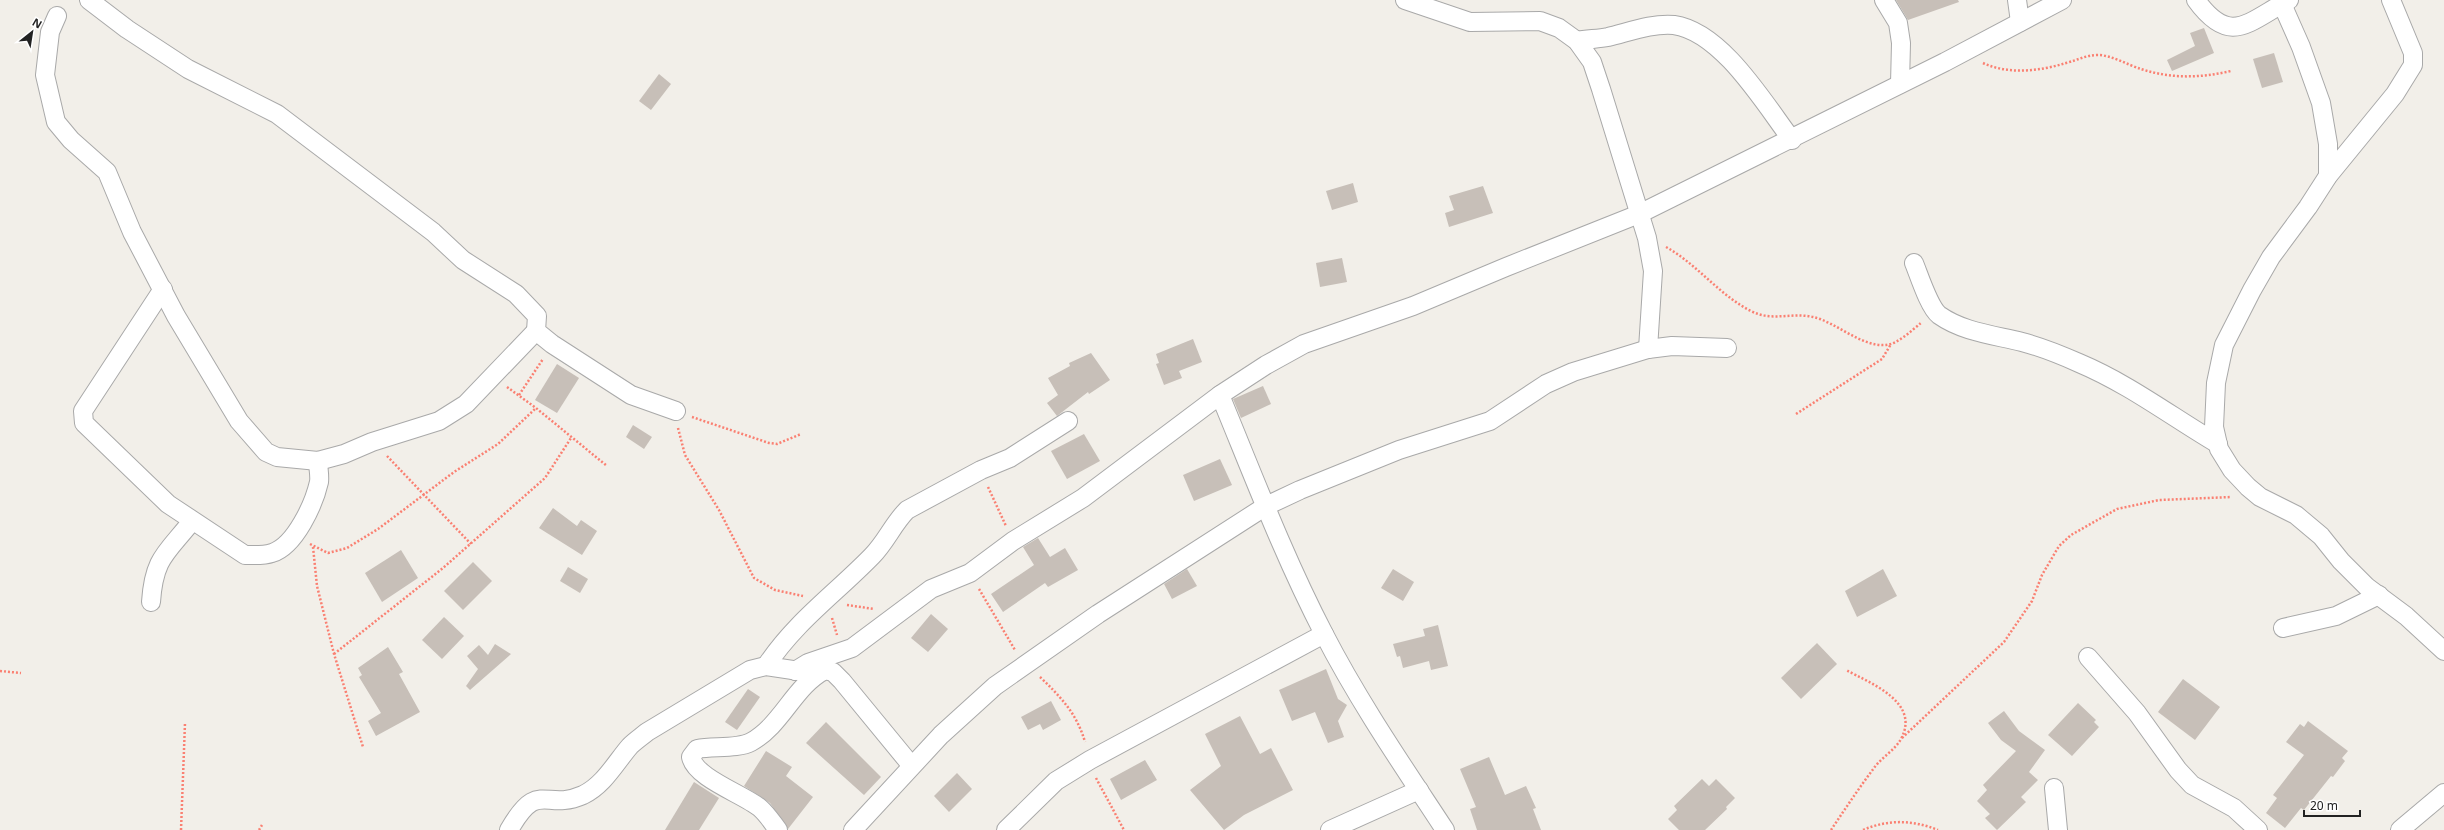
<svg xmlns="http://www.w3.org/2000/svg" width="2444" height="830" font-family="'Noto Sans',sans-serif">
	<style>
		.building { fill: #c7bfb8 }
		.lines { fill: none; stroke-linecap: round; stroke-linejoin: round }
		.minor-casing { stroke: #a9a9a9; stroke-width: 20 }
		.path { stroke: #fa8072; stroke-width: 2.5; stroke-dasharray: 2 2; stroke-linecap: butt }
		.minor { stroke: #fff; stroke-width: 18 }
	</style>
	<rect width="100%" height="100%" fill="#f2efe9"/>
	<g class="building">
		<path d="M 1896,0 L 1958,0 L 1959,2 L 1908,20 Z"/>
		<path d="M 2204,28 L 2214,53 L 2172,71 L 2167,60 L 2195,46 L 2190,33 Z"/>
		<path d="M 2274,53 L 2283,82 L 2262,88 L 2253,59 Z"/>
		<path d="M 659,74 L 671,84 L 651,110 L 639,101 Z"/>
		<path d="M 1353,183 L 1358,202 L 1332,210 L 1326,191 Z"/>
		<path d="M 1483,186 L 1493,213 L 1449,227 L 1445,213 L 1454,210 L 1449,196 Z"/>
		<path d="M 1342,258 L 1347,282 L 1320,287 L 1316,263 Z"/>
		<path d="M 1193,339 L 1202,362 L 1179,371 L 1182,378 L 1164,385 L 1156,364 L 1159,363 L 1156,354 Z"/>
		<path d="M 1091,353 L 1110,380 L 1089,394 L 1088,392 L 1057,416 L 1047,403 L 1058,395 L 1048,378 L 1070,366 L 1069,363 Z"/>
		<path d="M 557,364 L 579,378 L 557,413 L 535,400 Z"/>
		<path d="M 1263,386 L 1271,404 L 1241,418 L 1233,399 Z"/>
		<path d="M 633,425 L 652,437 L 644,449 L 626,437 Z"/>
		<path d="M 1084,434 L 1100,461 L 1067,479 L 1051,451 Z"/>
		<path d="M 1220,459 L 1232,485 L 1194,501 L 1183,475 Z"/>
		<path d="M 553,508 L 577,526 L 581,520 L 597,531 L 582,555 L 539,528 Z"/>
		<path d="M 1038,538 L 1050,557 L 1065,548 L 1078,570 L 1048,587 L 1045,583 L 1003,612 L 991,594 L 1034,565 L 1023,547 Z"/>
		<path d="M 401,550 L 418,578 L 382,602 L 365,573 Z"/>
		<path d="M 473,562 L 492,581 L 463,610 L 444,591 Z"/>
		<path d="M 568,567 L 588,579 L 580,593 L 560,581 Z"/>
		<path d="M 1187,569 L 1197,586 L 1172,599 L 1164,584 Z"/>
		<path d="M 1393,569 L 1414,582 L 1403,601 L 1381,588 Z"/>
		<path d="M 1883,569 L 1897,596 L 1857,617 L 1845,591 Z"/>
		<path d="M 931,614 L 948,629 L 928,652 L 911,638 Z"/>
		<path d="M 444,617 L 464,636 L 442,659 L 422,640 Z"/>
		<path d="M 1438,625 L 1448,666 L 1431,670 L 1429,661 L 1403,668 L 1400,656 L 1397,657 L 1393,644 L 1425,636 L 1423,629 Z"/>
		<path d="M 1817,643 L 1837,664 L 1801,699 L 1781,678 Z"/>
		<path d="M 495,644 L 511,654 L 470,690 L 466,686 L 478,669 L 467,656 L 479,645 L 488,655 Z"/>
		<path d="M 388,647 L 403,672 L 399,674 L 420,712 L 376,736 L 368,721 L 381,713 L 359,677 L 362,675 L 358,668 Z"/>
		<path d="M 1326,669 L 1338,699 L 1347,705 L 1338,721 L 1344,737 L 1328,743 L 1315,712 L 1292,721 L 1279,690 Z"/>
		<path d="M 2183,679 L 2220,707 L 2195,740 L 2158,712 Z"/>
		<path d="M 748,689 L 760,697 L 737,730 L 725,722 Z"/>
		<path d="M 1051,701 L 1061,720 L 1043,730 L 1040,724 L 1028,730 L 1021,717 Z"/>
		<path d="M 2078,703 L 2096,720 L 2094,722 L 2099,727 L 2072,756 L 2048,735 Z"/>
		<path d="M 2004,711 L 2019,731 L 2045,750 L 2029,772 L 2038,780 L 2021,797 L 2026,802 L 1997,830 L 1985,818 L 1990,814 L 1977,801 L 1987,790 L 1983,785 L 2016,751 L 2001,740 L 1988,723 Z"/>
		<path d="M 1240,716 L 1260,754 L 1271,748 L 1293,790 L 1244,815 L 1224,830 L 1190,790 L 1221,766 L 1205,734 Z"/>
		<path d="M 2308,721 L 2348,751 L 2342,758 L 2345,761 L 2333,777 L 2331,776 L 2304,810 L 2301,808 L 2285,828 L 2266,813 L 2277,798 L 2273,795 L 2304,755 L 2286,742 L 2300,724 L 2304,727 Z"/>
		<path d="M 826,722 L 881,777 L 864,795 L 806,743 Z"/>
		<path d="M 766,751 L 792,767 L 786,776 L 813,797 L 788,829 L 770,803 L 744,786 Z"/>
		<path d="M 1489,757 L 1505,795 L 1526,786 L 1536,808 L 1533,809 L 1541,830 L 1477,830 L 1470,809 L 1476,807 L 1460,769 Z"/>
		<path d="M 1145,760 L 1157,780 L 1121,800 L 1110,779 Z"/>
		<path d="M 957,773 L 972,789 L 949,812 L 934,796 Z"/>
		<path d="M 1702,779 L 1709,786 L 1716,779 L 1735,798 L 1726,807 L 1727,809 L 1705,830 L 1679,830 L 1668,819 L 1677,810 L 1674,806 Z"/>
		<path d="M 694,782 L 719,798 L 699,830 L 665,830 Z"/>
	</g>
	<g class="lines">
		<g class="minor-casing">
			<g id="minor">
				<path d="M 89,0 L 127,29 L 188,69 L 277,114 L 433,232 L 463,260 L 516,294 L 537,316 L 536,331 L 552,344 L 631,395 L 676,411"/>
				<path d="M 1405,0 L 1470,22 L 1540,21 L 1559,28 L 1577,41 L 1592,62 L 1601,89 L 1647,238 L 1653,271 L 1648,349"/>
				<path d="M 1884,0 L 1898,23 L 1901,43 L 1900,84"/>
				<path d="M 2017,0 L 2020,22"/>
				<path d="M 2196,0 C 2230,47 2248,22 2289,0"/>
				<path d="M 2391,0 L 2413,53 L 2413,65 L 2395,94 L 2328,176 L 2308,207 L 2271,257 L 2252,290 L 2224,345 L 2216,383 L 2214,427 L 2219,449 L 2232,470 L 2248,487 L 2260,497 L 2296,515 L 2321,536 L 2341,561 L 2367,587 L 2406,616 L 2444,651"/>
				<path d="M 2282,4 L 2301,47 L 2321,103 L 2328,144 L 2328,176"/>
				<path d="M 57,16 L 50,32 L 45,75 L 56,122 L 71,140 L 107,172 L 132,232 L 176,316 L 239,421 L 266,452 L 277,457 L 318,461 L 344,454 L 372,442 L 439,421 L 466,404 L 536,331"/>
				<path d="M 1577,41 C 1587,39 1598,39 1608,37 C 1629,32 1652,23 1674,25 C 1722,32 1764,103 1792,140"/>
				<path d="M 1914,263 C 1919,275 1929,307 1939,315 C 1963,332 1994,335 2022,342 C 2041,347 2061,355 2079,363 C 2129,384 2172,417 2218,444"/>
				<path d="M 163,289 L 83,411 L 84,423 L 168,504 L 245,555 C 254,555 263,556 272,553 C 295,546 314,504 319,482 C 320,476 318,467 318,461"/>
				<path d="M 1220,395 C 1253,475 1284,557 1324,634 C 1359,702 1403,766 1445,830"/>
				<path d="M 151,602 C 154,557 167,553 192,521"/>
				<path d="M 2283,628 L 2336,616 L 2379,595"/>
				<path d="M 2088,657 L 2137,713 L 2178,770 L 2192,785 L 2234,808 L 2258,830"/>
				<path d="M 766,666 C 796,621 835,594 872,556 C 886,542 893,524 907,510 L 981,470 L 1010,458 L 1068,421"/>
				<path d="M 795,671 L 808,663 L 852,648 L 931,589 L 970,573 L 1013,541 L 1083,498 L 1220,395 L 1266,365 L 1304,344 L 1413,306 L 1506,267 L 1639,214 L 1945,62 L 2062,0"/>
				<path d="M 2054,788 L 2058,830"/>
				<path d="M 509,830 C 539,778 544,812 583,795 C 604,785 616,762 630,746 C 635,741 641,737 647,732 L 750,670 L 766,666 L 806,672"/>
				<path d="M 778,830 C 772,822 767,814 760,808 C 743,794 695,778 691,757 L 697,749 C 713,746 738,749 751,742 C 782,725 794,686 825,670 L 833,672 L 842,681 L 911,765"/>
				<path d="M 853,830 L 941,735 L 995,686 L 1098,614 L 1266,506 L 1300,490 L 1399,450 L 1490,421 L 1546,384 L 1573,372 L 1648,349 L 1672,346 L 1727,348"/>
				<path d="M 1006,830 L 1056,781 L 1090,760 L 1324,634"/>
				<path d="M 1330,830 L 1419,790"/>
				<path d="M 2400,830 L 2444,793"/>
			</g>
		</g>
		<g class="path">
			<path d="M 1983,63 C 2009,75 2040,71 2066,63 C 2078,60 2086,55 2098,55 C 2111,55 2128,65 2141,69 C 2172,79 2200,78 2231,71"/>
			<path d="M 1666,247 C 1697,264 1719,295 1751,311 C 1772,322 1792,312 1813,317 C 1836,322 1861,347 1886,345 C 1898,344 1912,330 1921,323"/>
			<path d="M 507,387 L 536,408 L 607,466"/>
			<path d="M 519,395 L 543,359"/>
			<path d="M 1796,414 L 1882,359 L 1891,344"/>
			<path d="M 692,417 L 769,443 L 777,444 L 801,434"/>
			<path d="M 678,428 L 685,455 L 719,510 L 754,578 L 775,590 L 803,596"/>
			<path d="M 387,456 L 471,544"/>
			<path d="M 988,487 L 1006,526"/>
			<path d="M 310,544 L 328,553 L 347,548 L 378,529 L 454,472 L 498,444 L 536,408"/>
			<path d="M 313,547 L 317,586 L 334,654 L 363,747"/>
			<path d="M 979,589 L 1015,650"/>
			<path d="M 847,605 L 874,609"/>
			<path d="M 832,618 L 837,635"/>
			<path d="M 334,654 L 443,568 L 545,478 L 571,438"/>
			<path d="M 0,671 L 21,673"/>
			<path d="M 1040,677 C 1061,697 1077,714 1085,742"/>
			<path d="M 1902,738 L 2004,642 L 2032,601 L 2042,575 L 2059,546 L 2071,535 L 2117,509 L 2159,500 L 2231,497"/>
			<path d="M 1096,778 L 1124,830"/>
			<path d="M 181,830 L 185,723"/>
			<path d="M 259,830 L 262,825"/>
			<path d="M 1831,830 C 1845,809 1859,788 1874,768 C 1882,757 1895,750 1901,739 C 1921,702 1870,683 1846,670"/>
			<path d="M 1863,830 C 1889,819 1913,820 1938,830"/>
		</g>
		<use href="#minor" class="minor"/>
	</g>
	<g transform="translate(32 32) rotate(30)" stroke="#ffffff" stroke-width="3" paint-order="stroke">
	<path d="M0-3L7 15L0 10L-7 15Z" fill="#222222"/>
	<text y="-6" font-size="11" font-weight="bold" text-anchor="middle" fill="#222222">N</text>
	</g>
	<path d="M2304 810v6h56v-6" fill="none" stroke="#222222" stroke-width="2"/>
	<text x="2310" y="810" font-size="12" fill="#222222" stroke="#ffffff" stroke-width="3" paint-order="stroke">20 m</text>
</svg>
